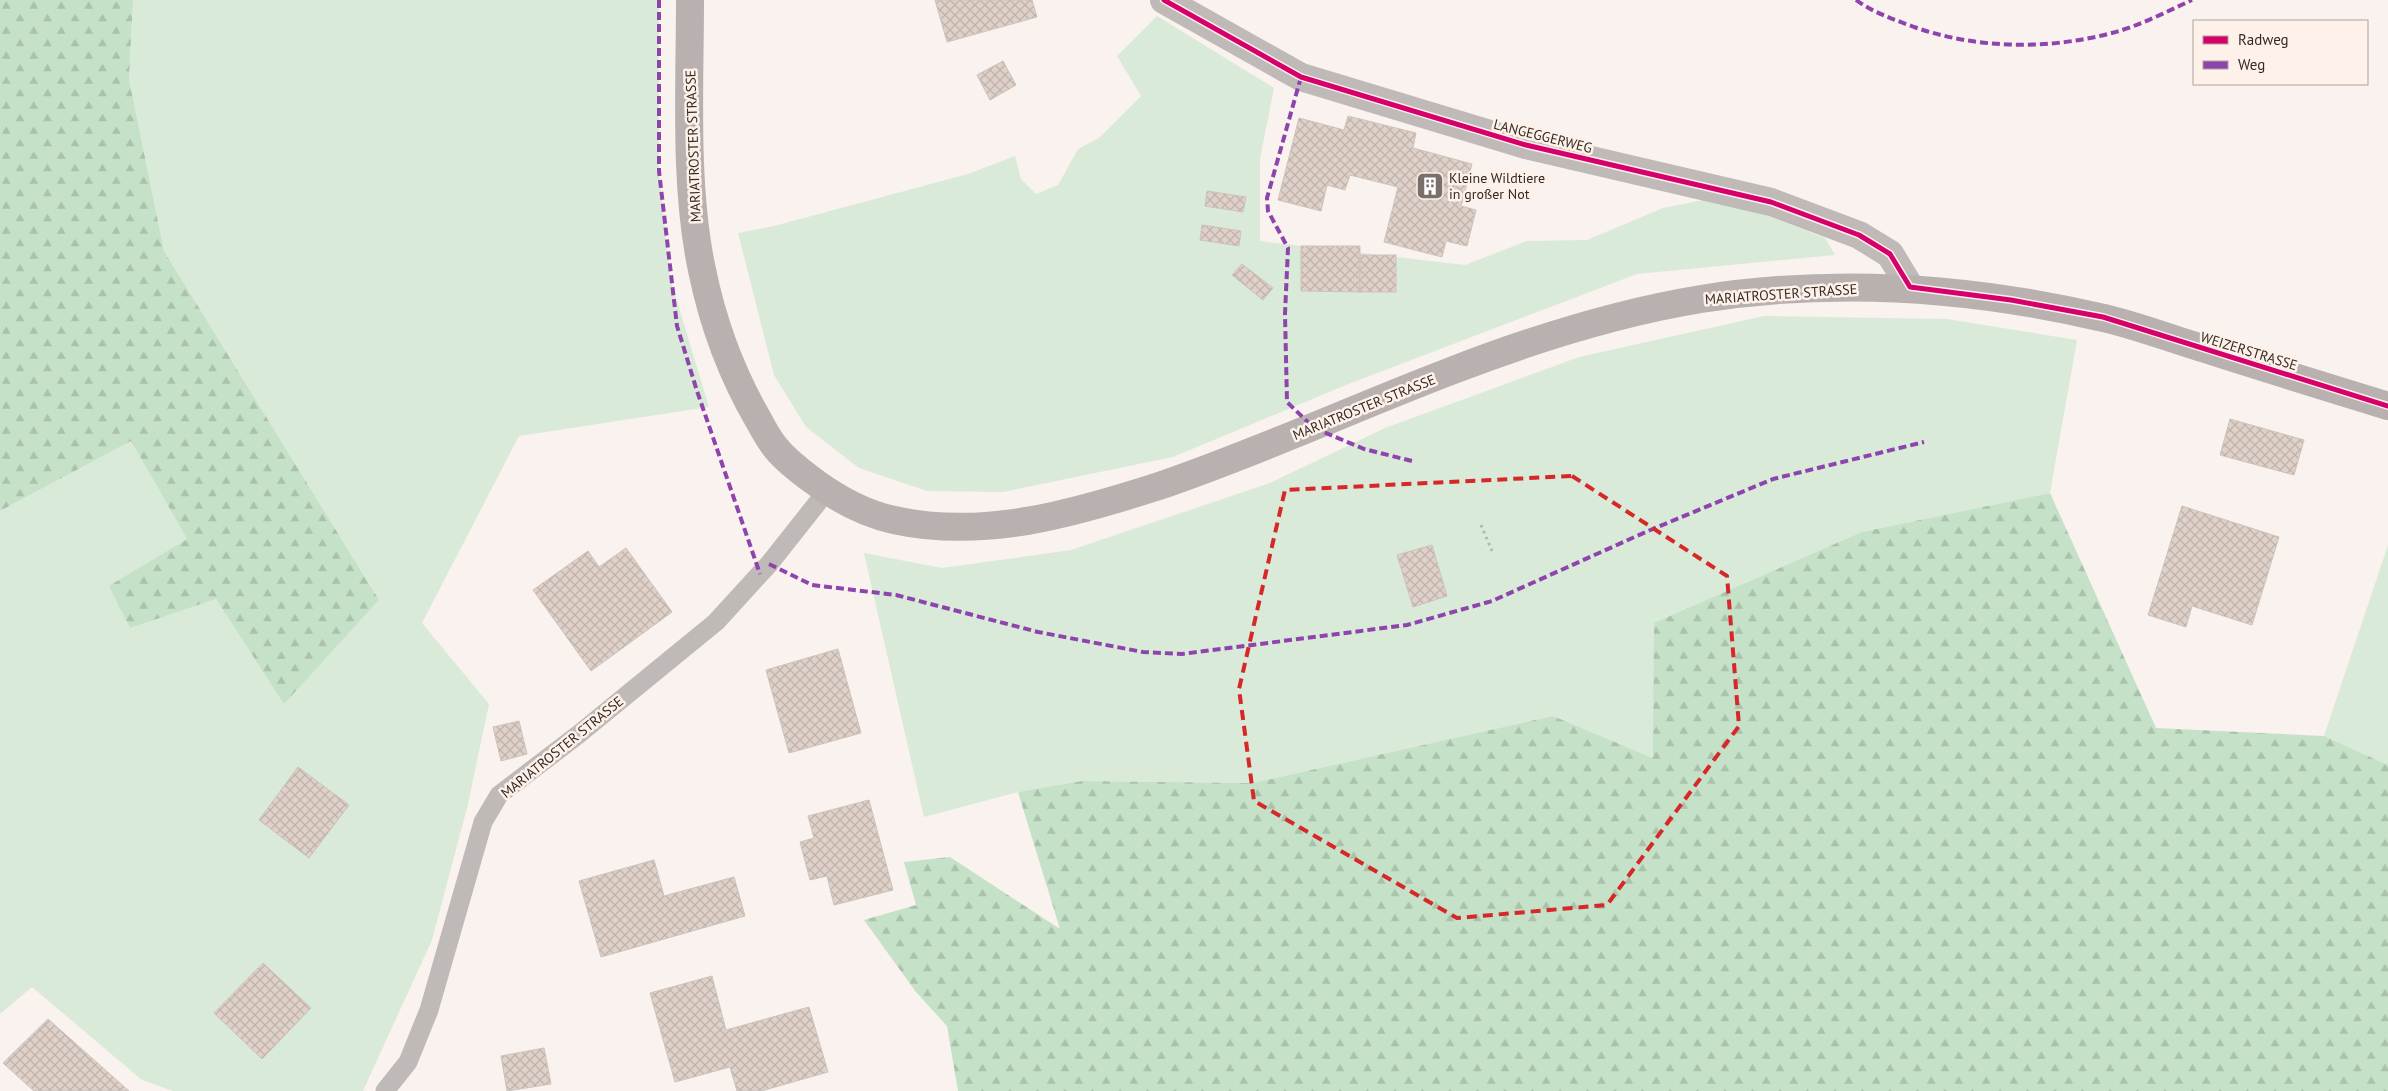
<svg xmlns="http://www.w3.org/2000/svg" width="2388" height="1091" font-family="'PT Sans',sans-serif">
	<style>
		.green { fill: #daead9 }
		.forest { fill: url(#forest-firs) }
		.building { fill: url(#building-cross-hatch); stroke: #cbc3be }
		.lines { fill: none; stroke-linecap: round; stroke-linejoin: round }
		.path { stroke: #b8b3b1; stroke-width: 3; stroke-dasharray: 2.5 4; stroke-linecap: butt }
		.service { stroke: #bfbab8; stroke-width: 19 }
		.minor { stroke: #bfbab8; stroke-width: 28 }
		.primary { stroke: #b8b1af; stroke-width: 28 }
		.quiet { stroke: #8e44ad; stroke-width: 4; stroke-dasharray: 8 4; stroke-linecap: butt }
		.cycleway-casing { stroke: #fdf1ea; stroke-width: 8 }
		.cycleway { stroke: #d6006c; stroke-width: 5 }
		.marked { fill: none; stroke: #d62828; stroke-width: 4; stroke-dasharray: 10 6; stroke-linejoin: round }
		.labels { text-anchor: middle; stroke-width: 5; stroke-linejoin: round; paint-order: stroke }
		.street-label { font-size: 14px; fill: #352a24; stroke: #fdf1ea }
		.poi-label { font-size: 14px; fill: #352a24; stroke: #fdf1ea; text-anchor: start }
	</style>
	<defs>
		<pattern id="forest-firs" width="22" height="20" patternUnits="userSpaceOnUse" patternTransform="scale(1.25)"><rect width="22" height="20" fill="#c5e1c7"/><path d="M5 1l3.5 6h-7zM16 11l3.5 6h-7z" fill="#aac1ab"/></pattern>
		<pattern id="building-cross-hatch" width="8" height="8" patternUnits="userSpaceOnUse" patternTransform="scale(1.25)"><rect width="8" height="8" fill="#dfd0c8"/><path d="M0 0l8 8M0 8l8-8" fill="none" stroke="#c0b3ac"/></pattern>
	</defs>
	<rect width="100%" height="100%" fill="#f9f2ee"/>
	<g class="green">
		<path d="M 133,0 L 659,0 L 659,171 L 670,278 L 709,407 L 519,436 L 422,623 L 489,704 L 468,804 L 432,940 L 363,1091 L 173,1091 L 142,1080 L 32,987 L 0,1014 L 0,511 L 131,441 L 187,539 L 110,586 L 130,627 L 216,599 L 284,703 L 379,600 L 164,251 L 129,79 Z"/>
		<path d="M 1157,16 L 1274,88 L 1260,159 L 1260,241 L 1465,265 L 1527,241 L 1587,240 L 1663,208 L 1713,198 L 1750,209 L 1825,238 L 1835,255 L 1637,274 L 1346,385 L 1173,457 L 1003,492 L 927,491 L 859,468 L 806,427 L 774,375 L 738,233 L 774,226 L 968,174 L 1015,156 L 1021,179 L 1036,194 L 1058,185 L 1078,149 L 1099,138 L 1141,96 L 1117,56 Z"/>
		<path d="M 1764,316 L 1947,319 L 2077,340 L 2050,493 L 1862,532 L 1653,758 L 1553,716 L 1253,783 L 1082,781 L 1018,792 L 924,817 L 864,553 L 942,568 L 1071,550 L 1270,483 L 1385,428 L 1579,357 Z"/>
		<path d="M 2388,545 L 2388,765 L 2324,736 Z"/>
	</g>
	<g class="forest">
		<path d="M 0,0 L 133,0 L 129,79 L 164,251 L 379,600 L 284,704 L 216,599 L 130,628 L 109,586 L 187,539 L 131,441 L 0,511 Z"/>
		<path d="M 2050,493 L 2156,728 L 2324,736 L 2388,765 L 2388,1091 L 958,1091 L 947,1026 L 916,992 L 864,920 L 916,905 L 904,862 L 950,857 L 1060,929 L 1018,792 L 1082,781 L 1253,783 L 1553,716 L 1653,758 L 1654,623 L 1862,532 Z"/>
	</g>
	<g class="building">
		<path d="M 935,0 L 1032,0 L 1037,17 L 947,42 Z"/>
		<path d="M 1003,61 L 1016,85 L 990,100 L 977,75 Z"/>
		<path d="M 1348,116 L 1416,133 L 1413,148 L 1472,164 L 1461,206 L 1476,210 L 1467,246 L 1446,241 L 1442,257 L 1384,242 L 1398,187 L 1350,175 L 1345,190 L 1327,185 L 1321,211 L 1278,200 L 1299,118 L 1344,130 Z"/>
		<path d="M 1207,191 L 1246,197 L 1243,212 L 1205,206 Z"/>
		<path d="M 1202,225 L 1241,231 L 1239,246 L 1200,240 Z"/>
		<path d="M 1301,246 L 1360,246 L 1360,292 L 1301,291 Z"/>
		<rect x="1360" y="255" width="36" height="37"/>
		<path d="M 1242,264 L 1273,288 L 1263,300 L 1232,275 Z"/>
		<path d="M 2230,419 L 2304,440 L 2294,475 L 2220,455 Z"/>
		<path d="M 2182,506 L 2279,537 L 2252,625 L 2192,606 L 2186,627 L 2148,615 Z"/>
		<path d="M 1432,545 L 1447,596 L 1413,607 L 1397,555 Z"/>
		<path d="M 626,548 L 672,612 L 591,671 L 533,590 L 588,551 L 599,567 Z"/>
		<path d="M 838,649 L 861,733 L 789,753 L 766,670 Z"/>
		<path d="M 519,721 L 527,754 L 501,761 L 493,727 Z"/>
		<path d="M 298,767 L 349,805 L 309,858 L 259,820 Z"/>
		<path d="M 869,800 L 893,890 L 834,905 L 827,876 L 810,880 L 800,842 L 814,838 L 808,816 Z"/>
		<path d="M 654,860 L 664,896 L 734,877 L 745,916 L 601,957 L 579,881 Z"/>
		<path d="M 263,963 L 311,1008 L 262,1059 L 214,1013 Z"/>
		<path d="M 712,976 L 726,1030 L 809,1007 L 828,1072 L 761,1091 L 737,1091 L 730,1067 L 675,1082 L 650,993 Z"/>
		<path d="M 48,1019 L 129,1091 L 34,1091 L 3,1063 Z"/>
		<path d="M 544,1048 L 551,1084 L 507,1091 L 501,1056 Z"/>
	</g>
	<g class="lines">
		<path class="path" d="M 1481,525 L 1492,551"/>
		<path class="service" d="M 385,1091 L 408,1062 L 429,1010 L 483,822 L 499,795 L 579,734 L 716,622 L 769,564 L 826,492"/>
		<path class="minor" d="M 1164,0 L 1301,77 L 1526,145 L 1771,202 L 1859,235 L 1890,254 L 1910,287"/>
		<path class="primary" d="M 690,0 C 690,86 684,186 702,270 C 713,324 731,373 759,421 C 764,430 769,440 776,448 C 785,460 797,468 808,477 C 834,497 862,513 894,520 C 984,540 1075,513 1159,486 C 1259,452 1354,408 1451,371 C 1531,340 1616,313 1701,299 C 1833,278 1969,287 2099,317 C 2133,324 2168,338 2202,348 C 2264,368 2326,387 2388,406"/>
		<g class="quiet">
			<path d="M 659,0 L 659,171 L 677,326 L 697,391 L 760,574"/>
			<path d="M 1856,0 C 1874,13 1893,19 1914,27 C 1977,49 2047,50 2112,33 C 2139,26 2166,12 2192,0"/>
			<path d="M 1301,77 L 1267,198 L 1268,211 L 1288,248 L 1285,314 L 1287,402 L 1314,428 L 1364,449 L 1412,461"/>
			<path d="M 769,564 L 812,585 L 896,595 L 1038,632 L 1143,652 L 1182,654 L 1407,625 L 1492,601 L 1648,531 L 1773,479 L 1924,442"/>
		</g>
		<g class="cycleway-casing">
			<path id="cycleway" d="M 1164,0 L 1301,77 L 1526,145 L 1771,202 L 1859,235 L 1890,254 L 1910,287 L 2011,300 L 2103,317 L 2388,406"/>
		</g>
		<use href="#cycleway" class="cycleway"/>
	</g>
	<path class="marked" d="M 1572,476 L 1727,576 L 1739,726 L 1607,905 L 1457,918 L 1254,801 L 1239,689 L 1285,490 Z"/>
	<defs>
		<g id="building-square" transform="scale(1.4375)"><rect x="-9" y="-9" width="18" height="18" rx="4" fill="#7a706b" stroke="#fdf1ea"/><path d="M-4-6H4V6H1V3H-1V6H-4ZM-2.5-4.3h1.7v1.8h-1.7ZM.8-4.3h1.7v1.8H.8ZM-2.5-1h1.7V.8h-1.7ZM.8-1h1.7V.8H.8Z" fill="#fff"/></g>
	</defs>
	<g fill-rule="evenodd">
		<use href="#building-square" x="1430" y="186"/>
	</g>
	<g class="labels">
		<g class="street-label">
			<text transform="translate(1543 136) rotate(14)" y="5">LANGEGGERWEG</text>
			<text transform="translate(693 146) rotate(-92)" y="5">MARIATROSTER STRASSE</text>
			<text transform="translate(1781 294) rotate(-4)" y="5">MARIATROSTER STRASSE</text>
			<text transform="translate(2249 351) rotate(17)" y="5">WEIZERSTRASSE</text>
			<text transform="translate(1364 407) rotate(-22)" y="5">MARIATROSTER STRASSE</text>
			<text transform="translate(562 747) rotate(-39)" y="5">MARIATROSTER STRASSE</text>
		</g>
		<g class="poi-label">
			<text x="1449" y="183">Kleine Wildtiere<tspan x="1449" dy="16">in großer Not</tspan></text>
		</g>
	</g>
	<rect x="2193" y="20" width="175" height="65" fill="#fdf1ea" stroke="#ada19b"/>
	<rect x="2203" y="36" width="25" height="8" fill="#d6006c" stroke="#ada19b"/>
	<text x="2238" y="45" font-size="15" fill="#352a24">Radweg</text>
	<rect x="2203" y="61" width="25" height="8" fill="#8e44ad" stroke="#ada19b"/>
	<text x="2238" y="70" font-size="15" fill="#352a24">Weg</text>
</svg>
